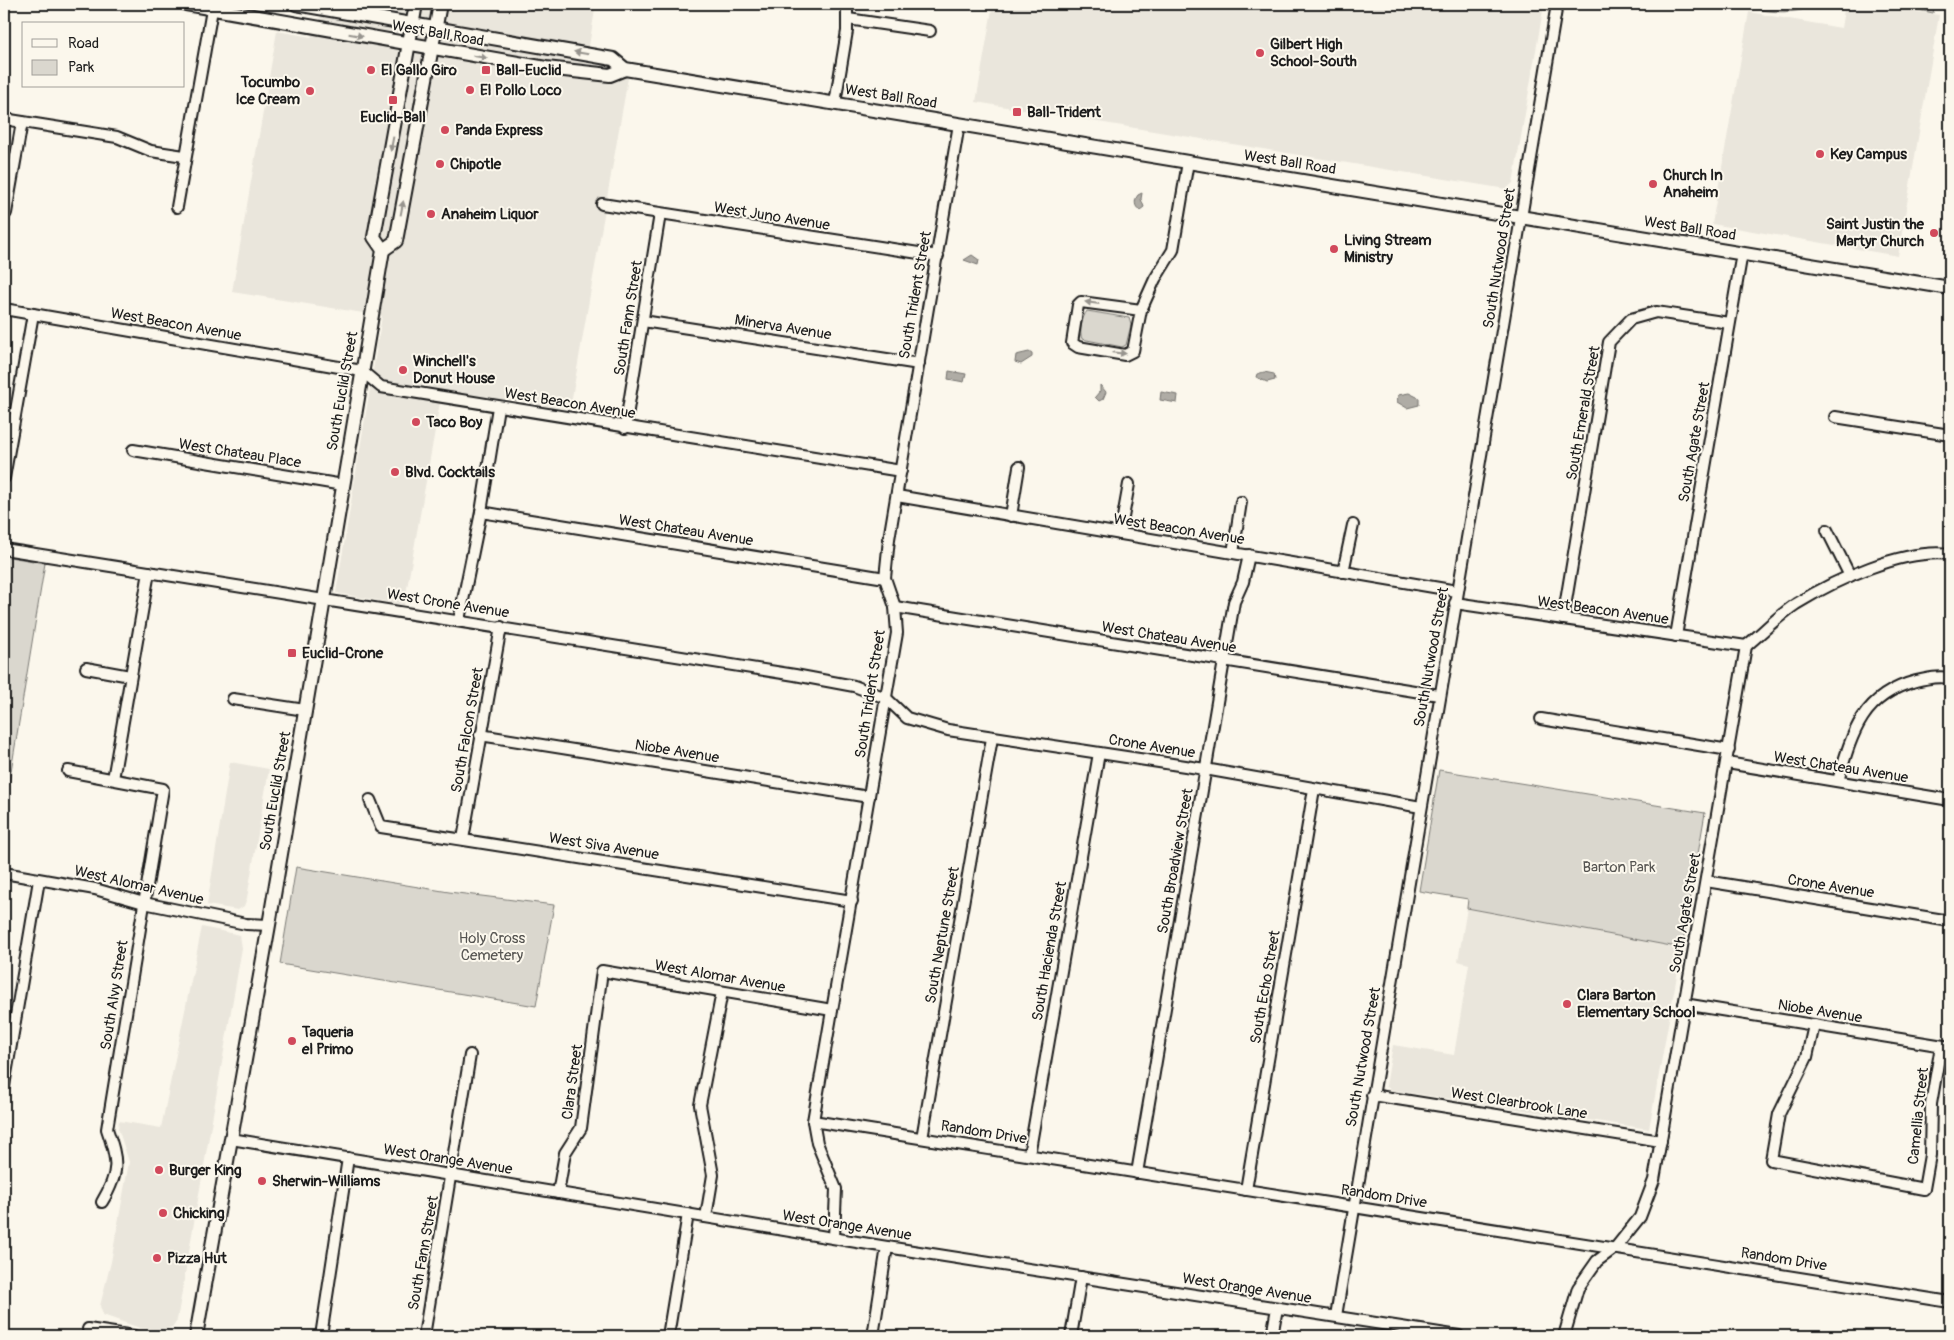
<svg xmlns="http://www.w3.org/2000/svg" width="1954" height="1340" font-family="Pangolin,sans-serif">
	<style>
		.built { fill: #eae6dc }
		.green { fill: #dad7ce; stroke: #7b7a75 }
		.water { fill: #afaca5; stroke: #74726e }
		.lines { fill: none; stroke-linecap: round; stroke-linejoin: round }
		.minor-casing { stroke: #1c1c1c; stroke-width: 14 }
		.major-casing { stroke: #1c1c1c; stroke-width: 16 }
		.minor { stroke: #fbf7ec; stroke-width: 10 }
		.major { stroke: #fbf7ec; stroke-width: 12 }
		.oneway { fill: #97948e }
		.poi-dot { fill: #d1495b; stroke: #fbf7ec; stroke-width: 2 }
		.labels { text-anchor: middle; stroke-width: 4; stroke-linejoin: round; paint-order: stroke }
		.street-label { font-size: 15px; fill: #1c1c1c; stroke: #fbf7ec }
		.poi-label { font-size: 15px; font-weight: bold; fill: #1c1c1c; stroke: #fbf7ec; text-anchor: start }
		.park-label { font-size: 15px; fill: #555451; stroke: #fbf7ec }
	</style>
	<rect width="100%" height="100%" fill="#fbf7ec"/>
	<filter id="ink" filterUnits="userSpaceOnUse"><feTurbulence type="fractalNoise" baseFrequency=".02" numOctaves="2"/><feDisplacementMap in="SourceGraphic" scale="10" xChannelSelector="R" yChannelSelector="G"/><feConvolveMatrix kernelMatrix="1 2 1 2 8 2 1 2 1" color-interpolation-filters="sRGB"/></filter>
	<g filter="url(#ink)">
		<g class="built">
			<path d="M 328,4 L 596,4 L 585,70 L 628,78 L 570,409 L 442,391 L 404,605 L 336,593 L 382,316 L 232,292 L 277,31 L 311,37 Z"/>
			<path d="M 993,4 L 1544,4 L 1513,183 L 1506,189 L 976,102 Z"/>
			<path d="M 1845,4 L 1871,4 L 1939,15 L 1898,256 L 1712,224 L 1749,12 L 1841,28 Z"/>
			<path d="M 230,762 L 269,769 L 247,898 L 244,906 L 238,910 L 207,905 Z"/>
			<path d="M 1467,908 L 1682,948 L 1649,1129 L 1391,1090 L 1386,1086 L 1393,1045 L 1454,1055 L 1469,964 L 1458,961 Z"/>
			<path d="M 202,927 L 240,935 L 242,948 L 177,1320 L 172,1327 L 163,1330 L 140,1328 L 103,1315 L 100,1306 L 111,1262 L 129,1162 L 118,1128 L 119,1121 L 161,1128 Z"/>
		</g>
		<g class="green">
			<path d="M 1762,4 L 1818,4 C 1801,13 1780,13 1761,10 Z"/>
			<path d="M 1889,4 L 1935,4 L 1933,13 Z"/>
			<path d="M 1087,311 L 1129,318 L 1131,325 L 1126,345 L 1122,347 L 1082,339 C 1079,332 1082,317 1087,311 Z"/>
			<path d="M 4,556 L 45,563 L 4,814 Z"/>
			<path d="M 1439,770 L 1705,813 L 1682,948 L 1467,908 L 1468,899 L 1419,891 Z"/>
			<path d="M 296,867 L 449,892 L 554,905 L 536,1006 L 280,964 Z"/>
		</g>
		<g class="water">
			<path d="M 1142,193 L 1141,199 L 1144,207 L 1140,210 C 1134,207 1134,200 1138,195 Z"/>
			<path d="M 972,255 L 979,260 L 978,265 L 964,260 Z"/>
			<path d="M 1029,352 L 1032,354 L 1032,357 L 1021,364 L 1015,362 L 1016,355 Z"/>
			<path d="M 949,371 L 966,374 L 964,382 L 948,379 Z"/>
			<path d="M 1264,372 L 1274,374 L 1275,380 L 1267,382 L 1256,377 L 1257,374 Z"/>
			<path d="M 1100,385 L 1106,392 L 1103,399 L 1099,401 L 1095,397 L 1100,391 Z"/>
			<path d="M 1161,392 L 1178,395 L 1177,403 L 1160,400 Z"/>
			<path d="M 1409,393 L 1419,398 L 1419,405 L 1407,408 L 1397,402 L 1398,395 Z"/>
		</g>
		<g class="lines">
			<g class="minor-casing">
				<g id="minor">
					<path d="M 848,19 L 930,31"/>
					<path d="M 835,103 L 847,31 L 847,4"/>
					<path d="M 4,119 L 117,137 L 151,151 L 184,156"/>
					<path d="M 602,204 L 938,256"/>
					<path d="M 177,207 L 213,4"/>
					<path d="M 6,213 L 22,122"/>
					<path d="M 4,309 L 362,371 L 381,387 L 901,471"/>
					<path d="M 1141,310 L 1081,302 L 1078,305 L 1072,343 L 1078,347 L 1125,355 L 1133,351 L 1141,310 L 1155,279 L 1173,250 L 1188,162"/>
					<path d="M 643,321 L 919,364"/>
					<path d="M 1835,417 L 1950,435"/>
					<path d="M 625,428 L 660,214"/>
					<path d="M 133,450 L 343,485"/>
					<path d="M 4,478 L 33,314"/>
					<path d="M 897,496 L 1457,591"/>
					<path d="M 481,512 L 885,578"/>
					<path d="M 1011,516 L 1019,467"/>
					<path d="M 1827,530 L 1850,576"/>
					<path d="M 1120,534 L 1129,484"/>
					<path d="M 4,549 L 795,675 L 854,686 L 886,698 L 907,718 L 948,730 L 1205,769 L 1421,807"/>
					<path d="M 1233,553 L 1241,502"/>
					<path d="M 1343,572 L 1353,525"/>
					<path d="M 1455,603 L 1746,646"/>
					<path d="M 895,607 L 1439,695"/>
					<path d="M 1563,619 L 1609,342 L 1631,319 L 1656,312 L 1729,323"/>
					<path d="M 459,620 L 481,512 L 498,407"/>
					<path d="M 1676,636 L 1742,253"/>
					<path d="M 1746,646 C 1762,633 1778,616 1796,604 C 1835,580 1903,548 1950,554"/>
					<path d="M 86,668 L 130,676"/>
					<path d="M 233,699 L 305,710"/>
					<path d="M 1541,719 L 1729,750"/>
					<path d="M 480,735 L 869,797"/>
					<path d="M 1727,763 L 1950,800"/>
					<path d="M 68,771 L 163,789 L 107,1129 C 118,1161 120,1172 102,1202"/>
					<path d="M 113,779 L 149,572"/>
					<path d="M 1838,781 C 1852,733 1862,695 1916,681 C 1929,678 1938,676 1950,678"/>
					<path d="M 370,800 L 381,827 L 852,901"/>
					<path d="M 463,839 L 501,627"/>
					<path d="M 4,873 L 95,889 L 144,903 L 246,924 L 269,925"/>
					<path d="M 1706,881 L 1950,921"/>
					<path d="M 1684,1004 L 1950,1047"/>
					<path d="M 1814,1025 L 1807,1057 L 1779,1114 L 1771,1160 L 1924,1189 L 1930,1155 L 1931,1104 L 1941,1046"/>
					<path d="M 4,1086 L 39,880"/>
					<path d="M 1372,1095 L 1661,1141"/>
					<path d="M 813,1121 L 1950,1302"/>
					<path d="M 922,1138 L 992,738"/>
					<path d="M 231,1139 L 887,1247 L 1459,1336"/>
					<path d="M 1029,1155 L 1099,753"/>
					<path d="M 1137,1173 L 1234,602 L 1243,582 L 1249,555"/>
					<path d="M 1246,1190 L 1314,789"/>
					<path d="M 558,1193 L 565,1153 L 581,1128 L 602,971 L 832,1010"/>
					<path d="M 706,1217 L 713,1175 L 700,1105 L 722,992"/>
					<path d="M 834,1238 L 836,1189 L 817,1143 L 813,1121 L 897,633 L 895,607 L 885,578 L 889,539 L 959,124"/>
					<path d="M 1336,1316 L 1557,4"/>
					<path d="M 88,1329 L 134,1336"/>
					<path d="M 321,1336 L 348,1158"/>
					<path d="M 424,1336 L 470,1055"/>
					<path d="M 668,1336 L 688,1214"/>
					<path d="M 873,1336 L 887,1247"/>
					<path d="M 1071,1336 L 1081,1277"/>
					<path d="M 1272,1336 L 1277,1308"/>
					<path d="M 1564,1336 L 1578,1288 L 1597,1261 L 1616,1247 L 1640,1217 L 1654,1180 L 1746,646"/>
				</g>
			</g>
			<g class="major-casing">
				<g id="major">
					<path d="M 186,4 L 546,68 L 610,75 L 625,69"/>
					<path d="M 296,4 L 613,59 L 625,69 L 1950,288"/>
					<path d="M 383,250 L 396,241 L 440,4"/>
					<path d="M 196,1336 L 269,925 L 383,250 L 374,237 L 416,4"/>
				</g>
			</g>
			<use href="#minor" class="minor"/>
			<use href="#major" class="major"/>
		</g>
		<defs><path id="oneway-solid" d="M-6-.8H1V-3.2L6.5 0L1 3.2V.8H-6Z" transform="scale(1.25)"/></defs>
		<g class="oneway">
			<use href="#oneway-solid" transform="translate(356 35) rotate(10)"/>
			<use href="#oneway-solid" transform="translate(581 53) rotate(-170)"/>
			<use href="#oneway-solid" transform="translate(480 57) rotate(10)"/>
			<use href="#oneway-solid" transform="translate(392 144) rotate(101)"/>
			<use href="#oneway-solid" transform="translate(402 208) rotate(-79)"/>
			<use href="#oneway-solid" transform="translate(1092 303) rotate(-172)"/>
			<use href="#oneway-solid" transform="translate(1119 353) rotate(6)"/>
		</g>
	</g>
	<g class="poi-dot">
		<circle cx="1260" cy="53" r="5"/>
		<circle cx="371" cy="70" r="5"/>
		<rect x="481" y="65" width="10" height="10" rx="2.5"/>
		<circle cx="470" cy="90" r="5"/>
		<circle cx="310" cy="91" r="5"/>
		<rect x="388" y="95" width="10" height="10" rx="2.5"/>
		<rect x="1012" y="107" width="10" height="10" rx="2.5"/>
		<circle cx="445" cy="130" r="5"/>
		<circle cx="1820" cy="154" r="5"/>
		<circle cx="440" cy="164" r="5"/>
		<circle cx="1653" cy="184" r="5"/>
		<circle cx="431" cy="214" r="5"/>
		<circle cx="1934" cy="233" r="5"/>
		<circle cx="1334" cy="249" r="5"/>
		<circle cx="403" cy="370" r="5"/>
		<circle cx="416" cy="422" r="5"/>
		<circle cx="395" cy="472" r="5"/>
		<rect x="287" y="648" width="10" height="10" rx="2.5"/>
		<circle cx="1567" cy="1004" r="5"/>
		<circle cx="292" cy="1041" r="5"/>
		<circle cx="159" cy="1170" r="5"/>
		<circle cx="262" cy="1181" r="5"/>
		<circle cx="163" cy="1213" r="5"/>
		<circle cx="157" cy="1258" r="5"/>
	</g>
	<g class="labels">
		<g class="street-label">
			<text transform="translate(438 33) rotate(10)" y="5">West Ball Road</text>
			<text transform="translate(891 96) rotate(9)" y="5">West Ball Road</text>
			<text transform="translate(1290 162) rotate(9)" y="5">West Ball Road</text>
			<text transform="translate(772 216) rotate(9)" y="5">West Juno Avenue</text>
			<text transform="translate(1690 228) rotate(9)" y="5">West Ball Road</text>
			<text transform="translate(1499 258) rotate(-81)" y="5">South Nutwood Street</text>
			<text transform="translate(915 295) rotate(-80)" y="5">South Trident Street</text>
			<text transform="translate(628 318) rotate(-81)" y="5">South Fann Street</text>
			<text transform="translate(176 324) rotate(10)" y="5">West Beacon Avenue</text>
			<text transform="translate(783 327) rotate(9)" y="5">Minerva Avenue</text>
			<text transform="translate(342 391) rotate(-80)" y="5">South Euclid Street</text>
			<text transform="translate(570 403) rotate(9)" y="5">West Beacon Avenue</text>
			<text transform="translate(1583 413) rotate(-80)" y="5">South Emerald Street</text>
			<text transform="translate(1694 442) rotate(-80)" y="5">South Agate Street</text>
			<text transform="translate(240 453) rotate(9)" y="5">West Chateau Place</text>
			<text transform="translate(1179 529) rotate(9)" y="5">West Beacon Avenue</text>
			<text transform="translate(686 530) rotate(9)" y="5">West Chateau Avenue</text>
			<text transform="translate(448 603) rotate(9)" y="5">West Crone Avenue</text>
			<text transform="translate(1603 610) rotate(8)" y="5">West Beacon Avenue</text>
			<text transform="translate(1169 637) rotate(9)" y="5">West Chateau Avenue</text>
			<text transform="translate(1431 657) rotate(-80)" y="5">South Nutwood Street</text>
			<text transform="translate(870 694) rotate(-81)" y="5">South Trident Street</text>
			<text transform="translate(467 730) rotate(-80)" y="5">South Falcon Street</text>
			<text transform="translate(1152 746) rotate(9)" y="5">Crone Avenue</text>
			<text transform="translate(677 751) rotate(9)" y="5">Niobe Avenue</text>
			<text transform="translate(1841 767) rotate(9)" y="5">West Chateau Avenue</text>
			<text transform="translate(275 791) rotate(-80)" y="5">South Euclid Street</text>
			<text transform="translate(604 846) rotate(9)" y="5">West Siva Avenue</text>
			<text transform="translate(1175 861) rotate(-80)" y="5">South Broadview Street</text>
			<text transform="translate(139 885) rotate(13)" y="5">West Alomar Avenue</text>
			<text transform="translate(1831 886) rotate(9)" y="5">Crone Avenue</text>
			<text transform="translate(1685 913) rotate(-80)" y="5">South Agate Street</text>
			<text transform="translate(942 935) rotate(-80)" y="5">South Neptune Street</text>
			<text transform="translate(1049 951) rotate(-80)" y="5">South Hacienda Street</text>
			<text transform="translate(720 976) rotate(10)" y="5">West Alomar Avenue</text>
			<text transform="translate(1265 987) rotate(-80)" y="5">South Echo Street</text>
			<text transform="translate(114 995) rotate(-81)" y="5">South Alvy Street</text>
			<text transform="translate(1820 1011) rotate(9)" y="5">Niobe Avenue</text>
			<text transform="translate(1363 1057) rotate(-80)" y="5">South Nutwood Street</text>
			<text transform="translate(572 1082) rotate(-82)" y="5">Clara Street</text>
			<text transform="translate(1519 1103) rotate(9)" y="5">West Clearbrook Lane</text>
			<text transform="translate(1918 1116) rotate(-84)" y="5">Camellia Street</text>
			<text transform="translate(984 1132) rotate(9)" y="5">Random Drive</text>
			<text transform="translate(448 1159) rotate(9)" y="5">West Orange Avenue</text>
			<text transform="translate(1384 1196) rotate(9)" y="5">Random Drive</text>
			<text transform="translate(847 1225) rotate(9)" y="5">West Orange Avenue</text>
			<text transform="translate(423 1253) rotate(-80)" y="5">South Fann Street</text>
			<text transform="translate(1784 1259) rotate(9)" y="5">Random Drive</text>
			<text transform="translate(1247 1288) rotate(9)" y="5">West Orange Avenue</text>
		</g>
		<g class="poi-label">
			<text x="1270" y="49">Gilbert High<tspan x="1270" dy="17">School-South</tspan></text>
			<text x="381" y="75">El Gallo Giro</text>
			<text x="496" y="75">Ball-Euclid</text>
			<text x="300" y="87" text-anchor="end">Tocumbo<tspan x="300" dy="17">Ice Cream</tspan></text>
			<text x="480" y="95">El Pollo Loco</text>
			<text x="1027" y="117">Ball-Trident</text>
			<text x="393" y="122" text-anchor="middle">Euclid-Ball</text>
			<text x="455" y="135">Panda Express</text>
			<text x="1830" y="159">Key Campus</text>
			<text x="450" y="169">Chipotle</text>
			<text x="1663" y="180">Church In<tspan x="1663" dy="17">Anaheim</tspan></text>
			<text x="441" y="219">Anaheim Liquor</text>
			<text x="1924" y="229" text-anchor="end">Saint Justin the<tspan x="1924" dy="17">Martyr Church</tspan></text>
			<text x="1344" y="245">Living Stream<tspan x="1344" dy="17">Ministry</tspan></text>
			<text x="413" y="366">Winchell's<tspan x="413" dy="17">Donut House</tspan></text>
			<text x="426" y="427">Taco Boy</text>
			<text x="405" y="477">Blvd. Cocktails</text>
			<text x="302" y="658">Euclid-Crone</text>
			<text x="1577" y="1000">Clara Barton<tspan x="1577" dy="17">Elementary School</tspan></text>
			<text x="302" y="1037">Taqueria<tspan x="302" dy="17">el Primo</tspan></text>
			<text x="169" y="1175">Burger King</text>
			<text x="272" y="1186">Sherwin-Williams</text>
			<text x="173" y="1218">Chicking</text>
			<text x="167" y="1263">Pizza Hut</text>
		</g>
		<g class="park-label">
			<text x="1619" y="872">Barton Park</text>
			<text x="492" y="943">Holy Cross<tspan x="492" dy="17">Cemetery</tspan></text>
		</g>
	</g>
	<rect width="1954" height="1340" fill="none" stroke="#fbf7ec" stroke-width="20"/>
	<rect x="10" y="10" width="1934" height="1320" fill="none" stroke="#1c1c1c" stroke-width="2" filter="url(#ink)"/>
	<rect x="22" y="22" width="162" height="65" fill="#fbf7ec" stroke="#a29f99"/>
	<rect x="32" y="39" width="25" height="8" fill="#fbf7ec" stroke="#a29f99"/>
	<text x="68" y="48" font-size="15" fill="#1c1c1c">Road</text>
	<rect x="32" y="60" width="25" height="15" fill="#dad7ce" stroke="#a29f99"/>
	<text x="68" y="72" font-size="15" fill="#1c1c1c">Park</text>
</svg>
